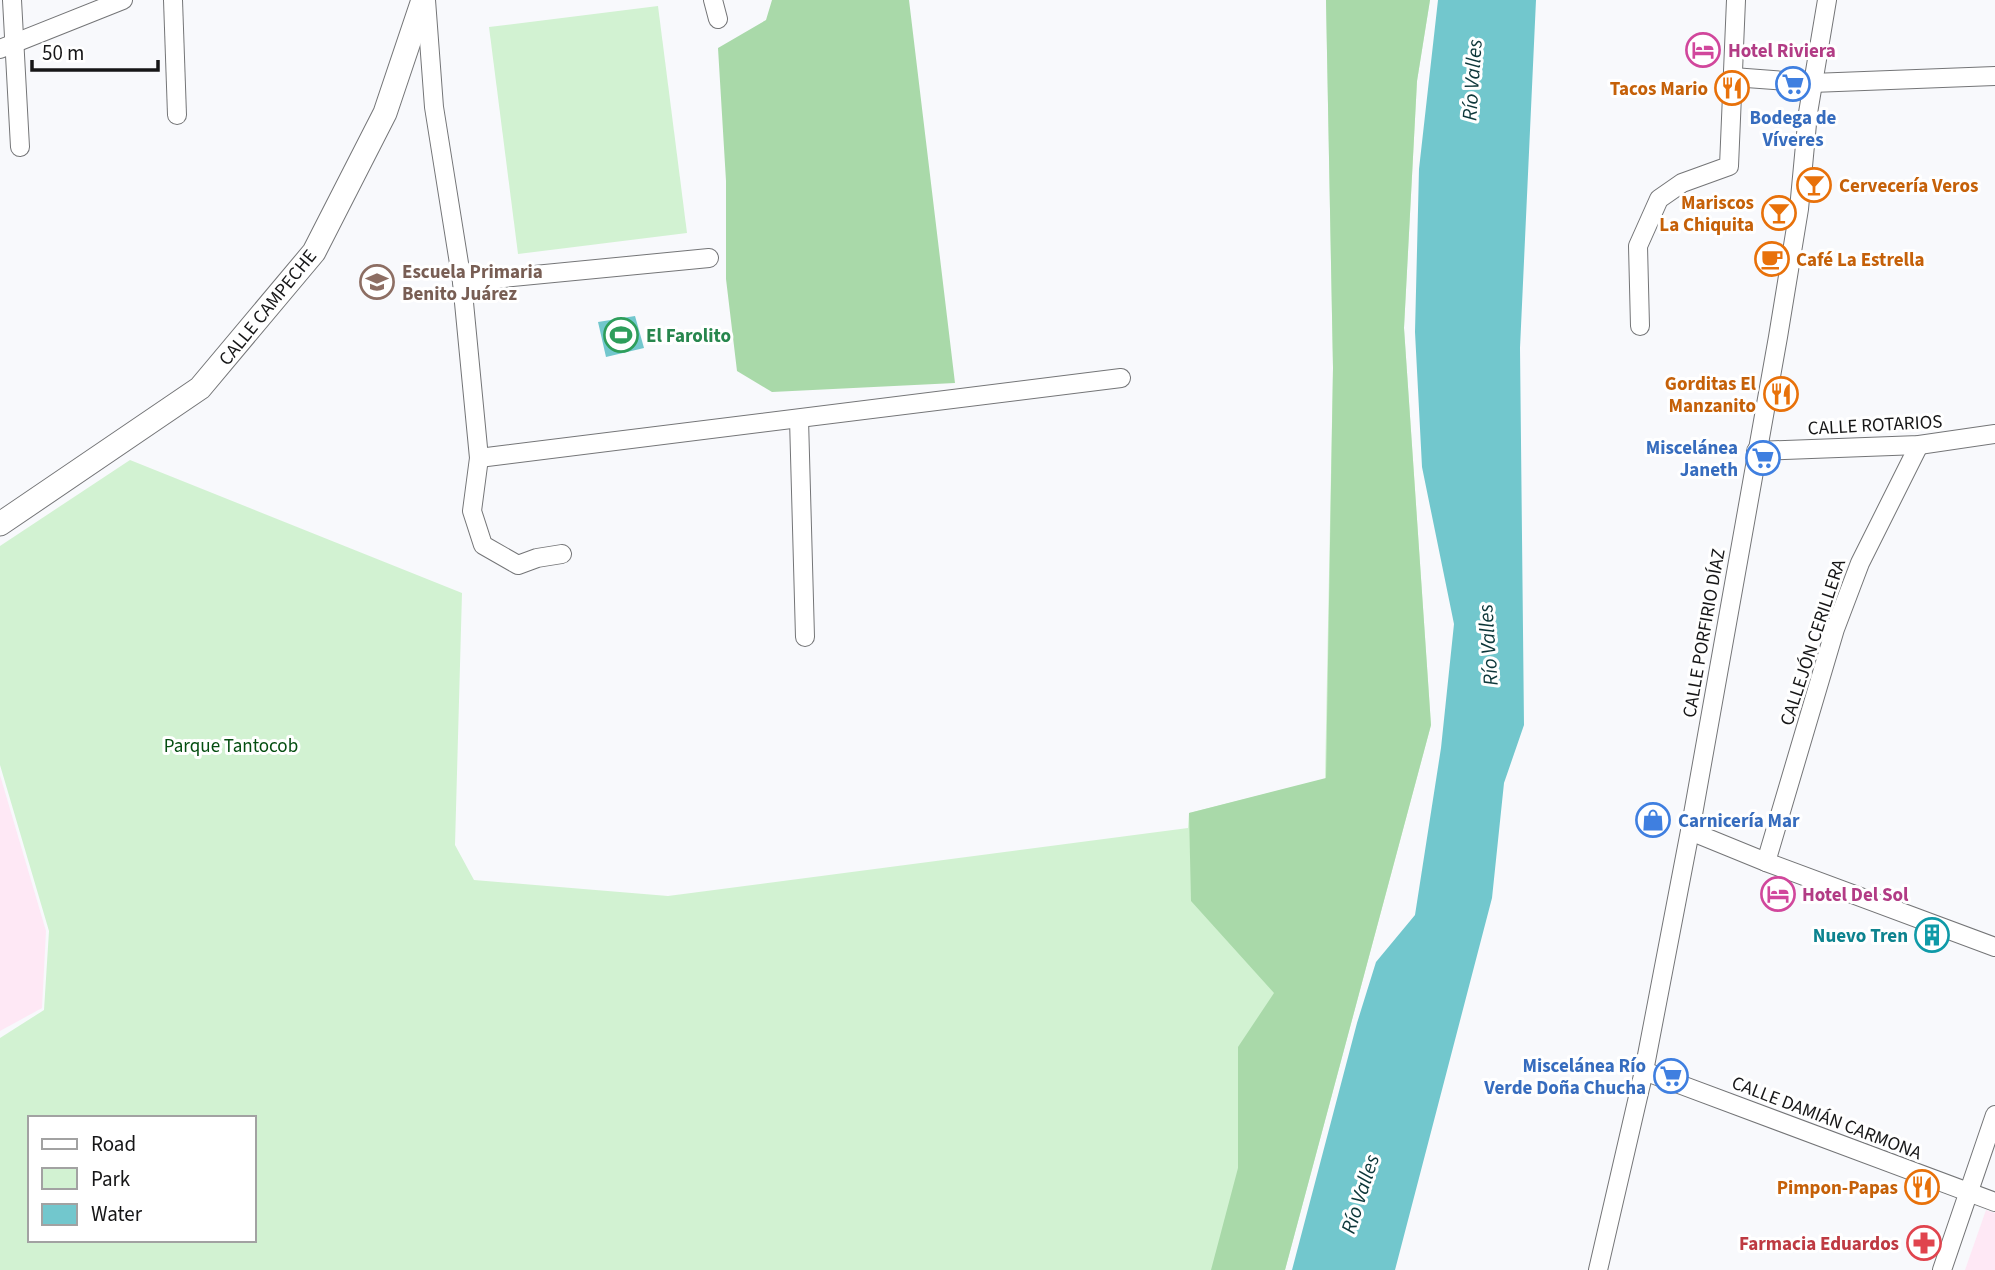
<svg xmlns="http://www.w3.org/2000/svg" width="1995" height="1270" font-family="'Source Sans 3',sans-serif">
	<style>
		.education { fill: #fee8f5 }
		.green { fill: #d2f2d2; fill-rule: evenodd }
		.forest { fill: #a9d9a9 }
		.water { fill: #72c7cd }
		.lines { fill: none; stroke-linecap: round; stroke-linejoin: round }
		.minor-casing { stroke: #747577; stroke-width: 20 }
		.tertiary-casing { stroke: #747577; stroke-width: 25 }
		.minor { stroke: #fff; stroke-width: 18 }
		.tertiary { stroke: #fff; stroke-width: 23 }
		.labels { text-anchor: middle; stroke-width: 6; stroke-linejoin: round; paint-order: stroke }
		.hotel-label { font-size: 19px; font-weight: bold; fill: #b23c85; stroke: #fff; text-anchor: start }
		.food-label { font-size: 19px; font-weight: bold; fill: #c56008; stroke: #fff; text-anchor: end }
		.shop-label { font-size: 19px; font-weight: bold; fill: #366cbe; stroke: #fff; text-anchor: end }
		.education-label { font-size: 19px; font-weight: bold; fill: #785e54; stroke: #fff; text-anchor: start }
		.street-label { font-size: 19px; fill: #161617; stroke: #fff }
		.leisure-label { font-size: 19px; font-weight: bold; fill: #27864d; stroke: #fff; text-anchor: start }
		.park-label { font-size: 19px; fill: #054e11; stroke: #fff }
		.culture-label { font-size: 19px; font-weight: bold; fill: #0d838f; stroke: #fff; text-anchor: end }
		.health-label { font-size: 19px; font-weight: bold; fill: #be3a42; stroke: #fff; text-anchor: end }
		.water-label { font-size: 21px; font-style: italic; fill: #0c3639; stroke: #fff }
	</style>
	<rect width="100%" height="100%" fill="#f8f9fc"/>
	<g class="education">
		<path d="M 0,775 L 46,931 L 42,1008 L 0,1031 Z"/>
		<path d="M 1986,1210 L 1995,1213 L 1995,1270 L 1965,1270 Z"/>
	</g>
	<g class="green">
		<path d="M 1326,0 L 1430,0 L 1417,81 L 1404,328 L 1431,725 L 1285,1270 L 0,1270 L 0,1038 L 44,1010 L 49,931 L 0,765 L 0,546 L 130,460 L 462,593 L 455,845 L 474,880 L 668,896 L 1188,828 L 1189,813 L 1325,779 L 1333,368 ZM 30,1118 L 254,1118 L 254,1240 L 30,1240 Z"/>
		<path d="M 658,6 L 687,233 L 518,254 L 489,27 Z"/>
	</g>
	<g class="forest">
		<path d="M 772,0 L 909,0 L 955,383 L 772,392 L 737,371 L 726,279 L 726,181 L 718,48 L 766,20 Z"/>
		<path d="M 1326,0 L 1430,0 L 1417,81 L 1404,328 L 1431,725 L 1285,1270 L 1211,1270 L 1238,1168 L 1238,1047 L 1274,993 L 1191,901 L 1189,813 L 1326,778 L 1333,368 Z"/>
	</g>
	<g class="water">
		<path d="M 1438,0 L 1536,0 L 1520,348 L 1524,725 L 1504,783 L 1492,898 L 1395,1270 L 1292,1270 L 1357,1023 L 1376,962 L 1415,915 L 1441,748 L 1454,624 L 1422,467 L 1415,332 L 1419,169 Z"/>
		<path d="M 635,316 L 644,348 L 606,357 L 598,322 Z"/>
	</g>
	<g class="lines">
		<g class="minor-casing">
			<g id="minor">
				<path d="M 12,0 L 20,147"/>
				<path d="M 173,0 L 177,115"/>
				<path d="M 426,0 L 434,107 L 462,282 L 479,458 L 472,511 L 483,545 L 518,565 L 537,558 L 562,554"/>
				<path d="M 713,0 L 718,19"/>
				<path d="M 0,49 L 123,0"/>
				<path d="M 1733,77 L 1812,83 L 1995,76"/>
				<path d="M 462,282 L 709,258"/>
				<path d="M 1640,326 L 1638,246 L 1659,199 L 1682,183 L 1729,166 L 1736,0"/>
				<path d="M 799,419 L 805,637"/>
				<path d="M 1756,451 L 1919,445 L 1995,434"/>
				<path d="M 479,458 L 1121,378"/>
				<path d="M 1690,831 L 1766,862 L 1995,947"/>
				<path d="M 1766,862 L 1835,629 L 1860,563 L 1919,445"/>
				<path d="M 1644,1071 L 1995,1202"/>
				<path d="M 1598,1270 L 1644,1071 L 1690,831 L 1778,337 L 1799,209 L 1808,113 L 1827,0"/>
				<path d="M 1942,1270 L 1995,1115"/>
			</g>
		</g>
		<g class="tertiary-casing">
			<path id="tertiary" d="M 0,524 L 200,388 L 314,252 L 385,113 L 423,0"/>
		</g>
		<use href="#minor" class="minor"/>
		<use href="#tertiary" class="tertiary"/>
	</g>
	<defs>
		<g id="hotel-ring" transform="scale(1.75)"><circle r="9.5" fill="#fff" stroke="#d1479c" stroke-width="1.5"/><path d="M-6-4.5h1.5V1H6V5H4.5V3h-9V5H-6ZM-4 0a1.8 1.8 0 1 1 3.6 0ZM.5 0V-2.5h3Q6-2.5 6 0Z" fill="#d1479c"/></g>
		<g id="supermarket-ring" transform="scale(1.75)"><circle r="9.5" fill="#fff" stroke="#3f7fe0" stroke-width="1.5"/><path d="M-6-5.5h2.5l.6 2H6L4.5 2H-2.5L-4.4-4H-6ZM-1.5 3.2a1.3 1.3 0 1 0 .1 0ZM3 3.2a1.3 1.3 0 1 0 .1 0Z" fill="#3f7fe0"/></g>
		<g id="restaurant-ring" transform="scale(1.75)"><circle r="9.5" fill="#fff" stroke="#e8710a" stroke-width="1.5"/><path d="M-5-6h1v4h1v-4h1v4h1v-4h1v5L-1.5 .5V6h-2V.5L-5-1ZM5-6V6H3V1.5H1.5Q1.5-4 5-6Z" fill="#e8710a"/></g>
		<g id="bar-ring" transform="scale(1.75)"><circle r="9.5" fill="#fff" stroke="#e8710a" stroke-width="1.5"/><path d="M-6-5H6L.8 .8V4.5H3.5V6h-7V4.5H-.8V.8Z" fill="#e8710a"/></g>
		<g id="cafe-ring" transform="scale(1.75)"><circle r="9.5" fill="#fff" stroke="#e8710a" stroke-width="1.5"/><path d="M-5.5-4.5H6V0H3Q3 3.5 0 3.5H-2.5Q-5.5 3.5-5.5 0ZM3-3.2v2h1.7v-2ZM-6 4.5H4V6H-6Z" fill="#e8710a"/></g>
		<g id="school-ring" transform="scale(1.75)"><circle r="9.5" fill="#fff" stroke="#8d6e63" stroke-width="1.5"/><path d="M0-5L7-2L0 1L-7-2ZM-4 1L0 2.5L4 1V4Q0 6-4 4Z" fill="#8d6e63"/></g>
		<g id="stadium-ring" transform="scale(1.75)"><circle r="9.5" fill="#fff" stroke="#2e9e5b" stroke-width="1.5"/><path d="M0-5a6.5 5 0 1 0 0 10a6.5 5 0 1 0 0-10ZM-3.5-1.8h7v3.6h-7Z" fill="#2e9e5b"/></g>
		<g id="shop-ring" transform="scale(1.75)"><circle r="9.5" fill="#fff" stroke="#3f7fe0" stroke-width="1.5"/><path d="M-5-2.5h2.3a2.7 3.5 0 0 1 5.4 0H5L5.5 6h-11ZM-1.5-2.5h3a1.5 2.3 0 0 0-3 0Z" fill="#3f7fe0"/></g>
		<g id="building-ring" transform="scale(1.75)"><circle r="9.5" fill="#fff" stroke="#0f9aa8" stroke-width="1.5"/><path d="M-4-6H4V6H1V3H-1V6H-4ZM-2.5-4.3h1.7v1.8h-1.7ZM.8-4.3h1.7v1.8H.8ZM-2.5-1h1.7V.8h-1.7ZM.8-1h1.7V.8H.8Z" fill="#0f9aa8"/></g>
		<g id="pharmacy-ring" transform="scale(1.75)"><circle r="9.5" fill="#fff" stroke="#e0444e" stroke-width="1.5"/><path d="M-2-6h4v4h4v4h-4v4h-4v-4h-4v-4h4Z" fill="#e0444e"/></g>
	</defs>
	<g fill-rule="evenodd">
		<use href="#hotel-ring" x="1703" y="50"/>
		<use href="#supermarket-ring" x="1793" y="84"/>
		<use href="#restaurant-ring" x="1732" y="88"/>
		<use href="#bar-ring" x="1814" y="185"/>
		<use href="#bar-ring" x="1779" y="213"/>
		<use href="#cafe-ring" x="1772" y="259"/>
		<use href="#school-ring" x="377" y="282"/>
		<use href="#stadium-ring" x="621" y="335"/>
		<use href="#restaurant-ring" x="1781" y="394"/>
		<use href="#supermarket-ring" x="1763" y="458"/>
		<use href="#shop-ring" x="1653" y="820"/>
		<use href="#hotel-ring" x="1778" y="894"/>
		<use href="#building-ring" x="1932" y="935"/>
		<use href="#supermarket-ring" x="1671" y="1076"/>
		<use href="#restaurant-ring" x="1922" y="1187"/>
		<use href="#pharmacy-ring" x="1924" y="1243"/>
	</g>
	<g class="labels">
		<g class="hotel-label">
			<text x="1728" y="57">Hotel Riviera</text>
			<text x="1802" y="901">Hotel Del Sol</text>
		</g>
		<g class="food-label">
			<text x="1708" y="95">Tacos Mario</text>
			<text x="1839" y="192" text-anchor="start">Cervecería Veros</text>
			<text x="1754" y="209">Mariscos<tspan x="1754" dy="22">La Chiquita</tspan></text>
			<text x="1796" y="266" text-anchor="start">Café La Estrella</text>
			<text x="1756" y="390">Gorditas El<tspan x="1756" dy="22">Manzanito</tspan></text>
			<text x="1898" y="1194">Pimpon-Papas</text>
		</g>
		<g class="shop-label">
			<text x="1793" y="124" text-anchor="middle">Bodega de<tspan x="1793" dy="22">Víveres</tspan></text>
			<text x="1738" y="454">Miscelánea<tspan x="1738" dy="22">Janeth</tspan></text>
			<text x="1678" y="827" text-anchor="start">Carnicería Mar</text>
			<text x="1646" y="1072">Miscelánea Río<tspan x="1646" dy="22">Verde Doña Chucha</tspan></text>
		</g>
		<g class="education-label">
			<text x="402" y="278">Escuela Primaria<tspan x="402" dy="22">Benito Juárez</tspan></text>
		</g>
		<g class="street-label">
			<text transform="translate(267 307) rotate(-51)" y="7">CALLE CAMPECHE</text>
			<text transform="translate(1875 424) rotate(-3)" y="7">CALLE ROTARIOS</text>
			<text transform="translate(1703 633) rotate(-80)" y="7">CALLE PORFIRIO DÍAZ</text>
			<text transform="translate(1812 642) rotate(-72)" y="7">CALLEJÓN CERILLERA</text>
			<text transform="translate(1827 1117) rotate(21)" y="7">CALLE DAMIÁN CARMONA</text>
		</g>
		<g class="leisure-label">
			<text x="646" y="342">El Farolito</text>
		</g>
		<g class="park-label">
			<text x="231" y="752">Parque Tantocob</text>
		</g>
		<g class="culture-label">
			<text x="1908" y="942">Nuevo Tren</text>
		</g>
		<g class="health-label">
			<text x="1899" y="1250">Farmacia Eduardos</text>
		</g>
		<g class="water-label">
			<text transform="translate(1472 80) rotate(-86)" y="7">Río Valles</text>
			<text transform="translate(1488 645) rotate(-94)" y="7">Río Valles</text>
			<text transform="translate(1360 1194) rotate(-72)" y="7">Río Valles</text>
		</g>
	</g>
	<rect x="28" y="1116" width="228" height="126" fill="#ffffff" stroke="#a2a2a2" stroke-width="2"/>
	<rect x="42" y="1139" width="35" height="10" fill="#ffffff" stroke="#a2a2a2" stroke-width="2"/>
	<text x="91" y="1151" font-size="21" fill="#161617">Road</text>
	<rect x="42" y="1168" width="35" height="21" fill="#d2f2d2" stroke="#a2a2a2" stroke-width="2"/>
	<text x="91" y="1186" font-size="21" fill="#161617">Park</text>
	<rect x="42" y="1204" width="35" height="21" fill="#72c7cd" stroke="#a2a2a2" stroke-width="2"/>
	<text x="91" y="1221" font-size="21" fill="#161617">Water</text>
	<path d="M32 60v10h126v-10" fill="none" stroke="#161617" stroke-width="3.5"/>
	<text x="42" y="60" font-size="21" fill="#161617" stroke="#ffffff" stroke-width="5" paint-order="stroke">50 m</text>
</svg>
